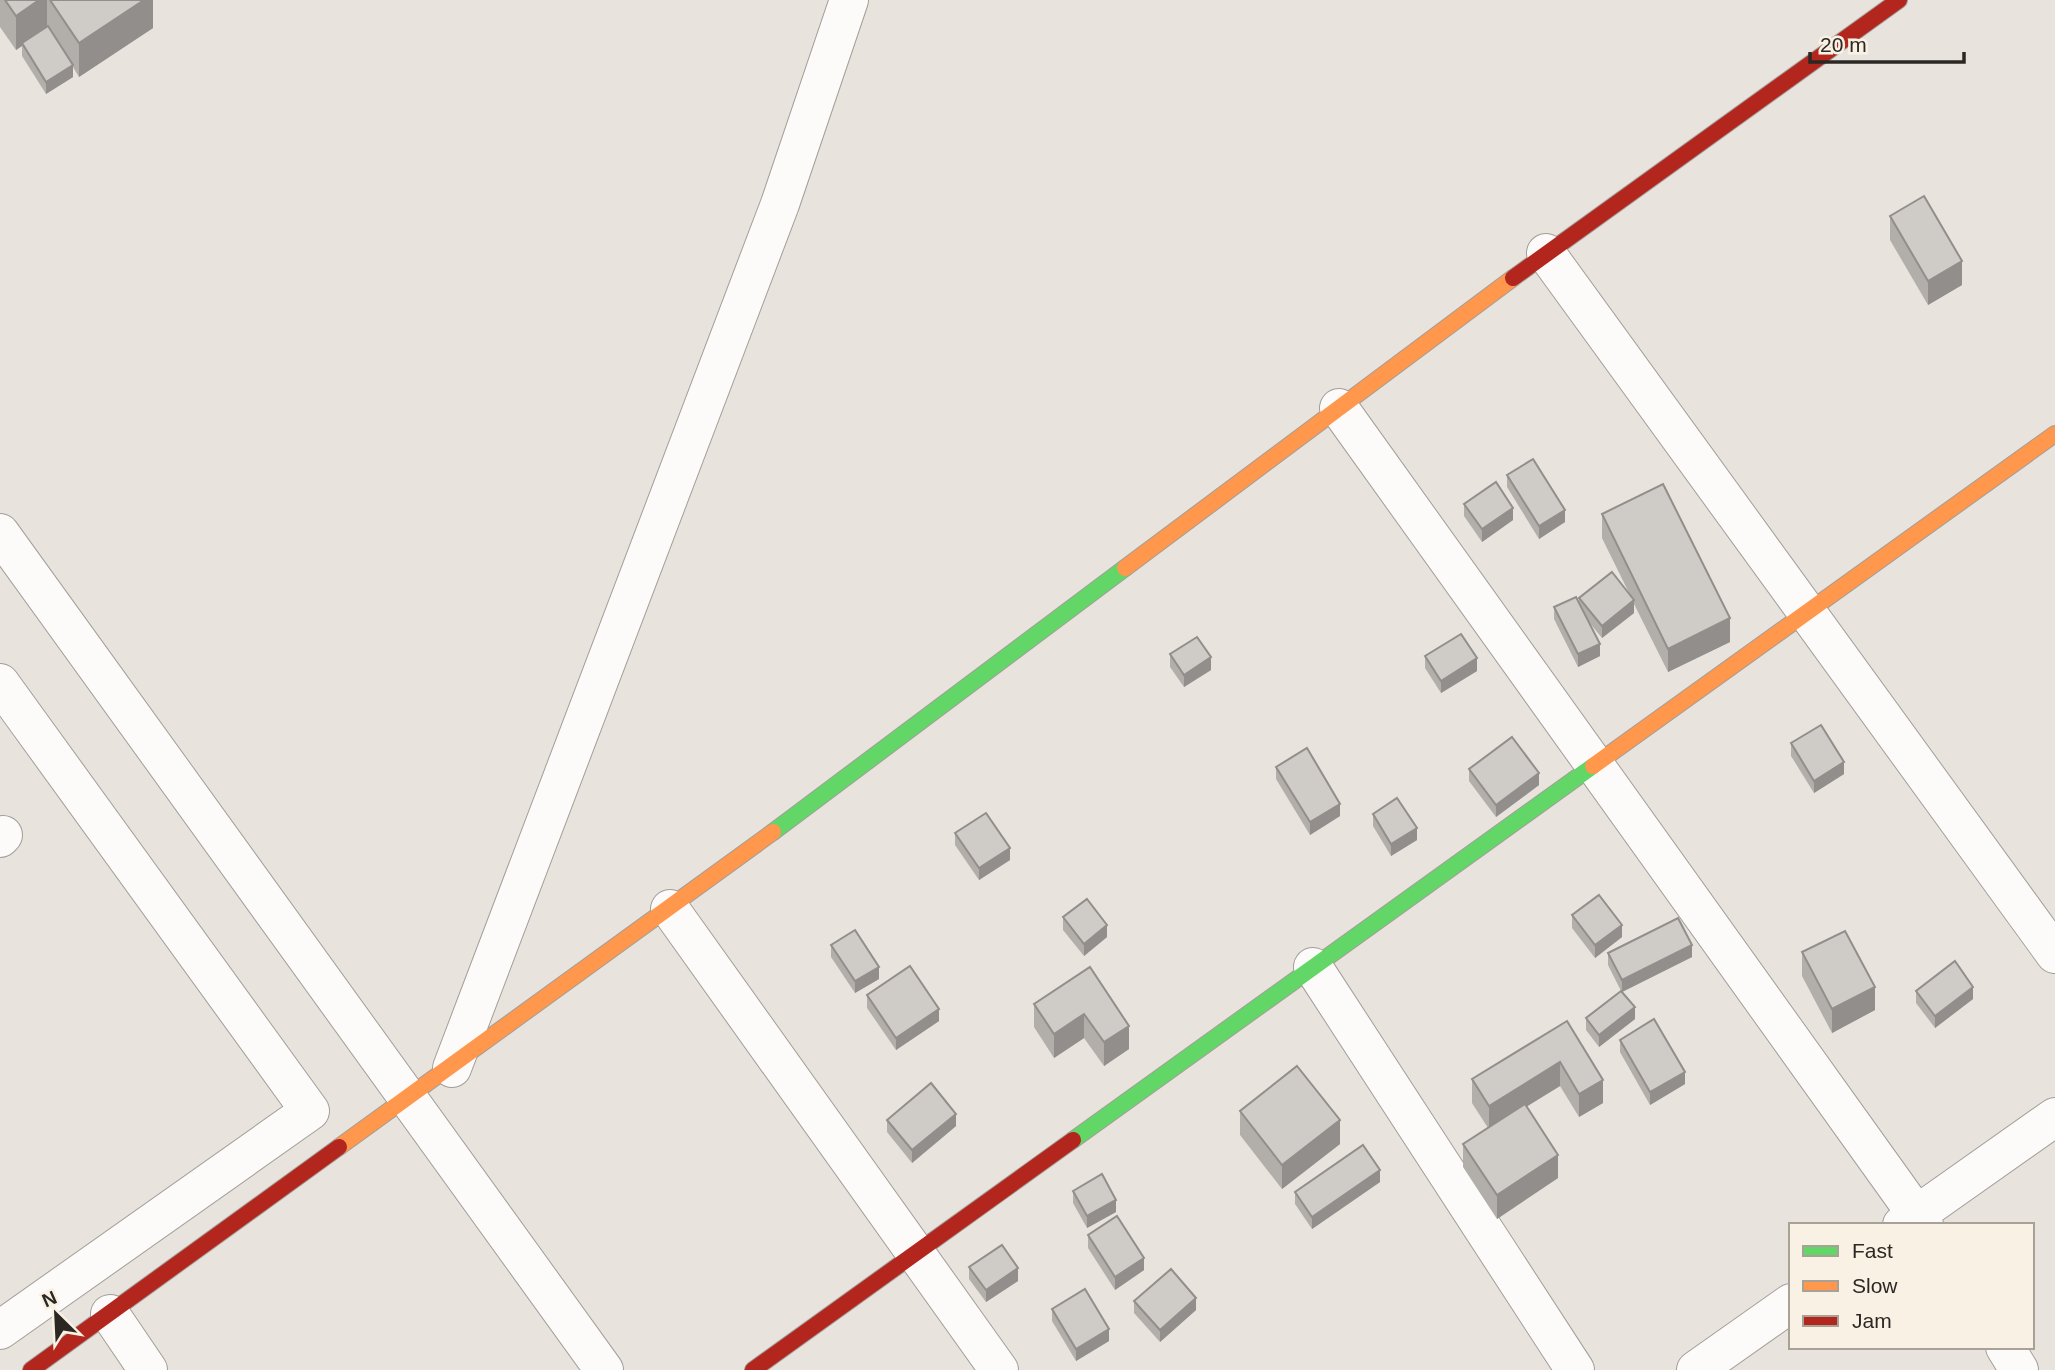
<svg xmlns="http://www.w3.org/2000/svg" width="2055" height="1370" font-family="Helvetica,sans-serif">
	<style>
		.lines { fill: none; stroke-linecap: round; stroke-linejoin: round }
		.street-casing { stroke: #a29e99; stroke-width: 40 }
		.fast-casing { stroke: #a29e99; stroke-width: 18 }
		.slow-casing { stroke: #a29e99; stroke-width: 18 }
		.jam-casing { stroke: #a29e99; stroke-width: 18 }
		.street { stroke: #fcfbfa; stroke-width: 38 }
		.fast { stroke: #63d668; stroke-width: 16 }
		.slow { stroke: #ff974d; stroke-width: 16 }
		.jam { stroke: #b3261e; stroke-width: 16 }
		.wall { fill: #b2afaa }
		.shaded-wall { fill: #918e8b }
		.building { fill: #cfcbc6; stroke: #918e8b; stroke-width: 2 }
	</style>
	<rect width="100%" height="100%" fill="#e8e3dc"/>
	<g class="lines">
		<g class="street-casing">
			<g id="street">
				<path d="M 1546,253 L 2055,954"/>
				<path d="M 1339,408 L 1924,1225"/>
				<path d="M 0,533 L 604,1370"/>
				<path d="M 0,683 L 310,1111 L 0,1330"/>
				<path d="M 0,838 L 3,835"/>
				<path d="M 670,909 L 999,1370"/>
				<path d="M 1313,967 L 1575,1370"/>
				<path d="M 452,1068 L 780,204 L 849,0"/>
				<path d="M 1902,1225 L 2055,1117"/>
				<path d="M 110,1314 L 148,1370"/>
				<path d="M 2005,1347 L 2019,1370"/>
				<path d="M 1696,1370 L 1791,1303"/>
			</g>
		</g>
		<g class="fast-casing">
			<g id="fast">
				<path d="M 773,832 L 1125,568"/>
				<path d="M 1073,1140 L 1593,766"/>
			</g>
		</g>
		<g class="slow-casing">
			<g id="slow">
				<path d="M 1125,568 L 1513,278"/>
				<path d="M 1593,766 L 2055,434"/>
				<path d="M 339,1147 L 773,832"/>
			</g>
		</g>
		<g class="jam-casing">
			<g id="jam">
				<path d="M 1513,278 L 1899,0"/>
				<path d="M 31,1370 L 339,1147"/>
				<path d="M 753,1370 L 1073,1140"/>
			</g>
		</g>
		<use href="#street" class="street"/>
		<use href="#fast" class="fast"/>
		<use href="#slow" class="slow"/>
		<use href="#jam" class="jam"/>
	</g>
	<g class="wall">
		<path d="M 0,0 L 153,0 L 153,28 L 79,77 L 73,67 L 73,77 L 46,94 L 22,56 L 22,46 L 16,50 L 0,27 Z"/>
		<path d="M 1890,216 L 1962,285 L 1928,305 L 1890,240 Z"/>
		<path d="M 1507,475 L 1565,522 L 1539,539 L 1507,487 Z"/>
		<path d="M 1464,504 L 1513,520 L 1482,542 L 1464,516 Z"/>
		<path d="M 1602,514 L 1730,642 L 1668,672 L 1634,604 L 1634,613 L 1602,638 L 1589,622 L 1600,656 L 1578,667 L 1554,619 L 1554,607 L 1579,603 L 1579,598 L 1630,595 L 1602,538 Z"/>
		<path d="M 1170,654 L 1211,670 L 1184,687 L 1170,667 Z"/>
		<path d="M 1425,656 L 1477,671 L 1441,693 L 1425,668 Z"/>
		<path d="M 1791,743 L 1844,774 L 1814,793 L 1791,756 Z"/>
		<path d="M 1276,767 L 1340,816 L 1310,835 L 1276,779 Z"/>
		<path d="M 1469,769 L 1539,785 L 1496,817 L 1469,781 Z"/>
		<path d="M 1373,814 L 1417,840 L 1391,856 L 1373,826 Z"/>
		<path d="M 955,833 L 1010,860 L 979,880 L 955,845 Z"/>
		<path d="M 1572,915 L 1622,937 L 1595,958 L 1572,928 Z"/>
		<path d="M 1063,917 L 1107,937 L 1084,956 L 1063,930 Z"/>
		<path d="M 831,945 L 879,979 L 855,993 L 831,957 Z"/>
		<path d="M 1802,952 L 1875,1010 L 1832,1033 L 1802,976 Z"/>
		<path d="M 1608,953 L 1692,957 L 1622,992 L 1635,1019 L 1599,1047 L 1586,1030 L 1586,1018 L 1621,991 L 1608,965 Z"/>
		<path d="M 1090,967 L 1129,1049 L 1104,1066 L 1084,1038 L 1054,1058 L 1034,1027 L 1034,1004 Z"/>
		<path d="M 1916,991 L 1973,999 L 1935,1028 L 1916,1003 Z"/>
		<path d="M 867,995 L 939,1021 L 896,1050 L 867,1008 Z"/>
		<path d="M 1567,1021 L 1603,1103 L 1579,1117 L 1560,1086 L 1527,1106 L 1558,1178 L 1497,1219 L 1463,1167 L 1463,1144 L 1488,1128 L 1472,1103 L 1472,1079 Z"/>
		<path d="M 1620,1040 L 1685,1084 L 1650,1105 L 1620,1052 Z"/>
		<path d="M 1240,1111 L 1340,1144 L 1282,1189 L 1240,1135 Z"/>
		<path d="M 887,1120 L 956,1126 L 912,1163 L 887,1132 Z"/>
		<path d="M 1380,1182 L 1312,1229 L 1295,1204 L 1295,1192 Z"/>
		<path d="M 1073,1191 L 1116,1212 L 1087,1228 L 1073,1203 Z"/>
		<path d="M 1088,1235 L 1144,1270 L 1115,1290 L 1088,1248 Z"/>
		<path d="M 969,1267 L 1018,1281 L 986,1302 L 969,1279 Z"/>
		<path d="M 1134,1301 L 1196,1310 L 1160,1342 L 1134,1313 Z"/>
		<path d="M 1052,1309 L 1109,1341 L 1076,1361 L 1052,1321 Z"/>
	</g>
	<g class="shaded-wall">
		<path d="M 39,0 L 47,0 L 47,29 L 22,43 L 22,46 L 16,50 L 16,16 Z"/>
		<path d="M 144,0 L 153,0 L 153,28 L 79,77 L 79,43 Z"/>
		<path d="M 73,65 L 73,77 L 46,94 L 46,82 Z"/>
		<path d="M 1962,261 L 1962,285 L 1928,305 L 1928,281 Z"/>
		<path d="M 1513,508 L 1513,520 L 1482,542 L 1482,529 Z"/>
		<path d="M 1565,510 L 1565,522 L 1539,539 L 1539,526 Z"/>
		<path d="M 1634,600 L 1634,613 L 1602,638 L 1602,626 Z"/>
		<path d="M 1730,618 L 1730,642 L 1668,672 L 1668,649 Z"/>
		<path d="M 1600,644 L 1600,656 L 1578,667 L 1578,654 Z"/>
		<path d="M 1211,657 L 1211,670 L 1184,687 L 1184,675 Z"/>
		<path d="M 1477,658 L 1477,671 L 1441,693 L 1441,681 Z"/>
		<path d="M 1844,762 L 1844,774 L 1814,793 L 1814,781 Z"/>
		<path d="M 1539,773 L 1539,785 L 1496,817 L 1496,805 Z"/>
		<path d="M 1340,804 L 1340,816 L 1310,835 L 1310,822 Z"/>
		<path d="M 1417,828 L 1417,840 L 1391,856 L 1391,844 Z"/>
		<path d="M 1010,848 L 1010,860 L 979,880 L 979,868 Z"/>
		<path d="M 1107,925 L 1107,937 L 1084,956 L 1084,944 Z"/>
		<path d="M 1622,925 L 1622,937 L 1595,958 L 1595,945 Z"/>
		<path d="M 1692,945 L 1692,957 L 1622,992 L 1622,980 Z"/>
		<path d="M 879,967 L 879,979 L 855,993 L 855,981 Z"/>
		<path d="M 1875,987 L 1875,1010 L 1832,1033 L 1832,1009 Z"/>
		<path d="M 1973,987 L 1973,999 L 1935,1028 L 1935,1016 Z"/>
		<path d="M 1635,1007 L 1635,1019 L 1599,1047 L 1599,1035 Z"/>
		<path d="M 939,1009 L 939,1021 L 896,1050 L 896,1038 Z"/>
		<path d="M 1084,1014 L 1084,1038 L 1054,1058 L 1054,1034 Z"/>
		<path d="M 1129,1026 L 1129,1049 L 1104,1066 L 1104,1042 Z"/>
		<path d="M 1560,1062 L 1560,1086 L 1489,1130 L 1489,1106 Z"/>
		<path d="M 1685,1072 L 1685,1084 L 1650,1105 L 1650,1092 Z"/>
		<path d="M 1603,1080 L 1603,1103 L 1579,1117 L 1579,1094 Z"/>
		<path d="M 956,1114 L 956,1126 L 912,1163 L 912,1150 Z"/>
		<path d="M 1340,1120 L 1340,1144 L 1282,1189 L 1282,1165 Z"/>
		<path d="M 1558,1155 L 1558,1178 L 1497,1219 L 1497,1195 Z"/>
		<path d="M 1380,1170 L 1380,1182 L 1312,1229 L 1312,1217 Z"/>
		<path d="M 1116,1200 L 1116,1212 L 1087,1228 L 1087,1216 Z"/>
		<path d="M 1144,1258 L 1144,1270 L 1115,1290 L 1115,1277 Z"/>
		<path d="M 1018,1268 L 1018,1281 L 986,1302 L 986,1290 Z"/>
		<path d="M 1196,1298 L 1196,1310 L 1160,1342 L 1160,1330 Z"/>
		<path d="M 1109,1329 L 1109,1341 L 1076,1361 L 1076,1349 Z"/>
	</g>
	<g class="building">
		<path d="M 5,0 L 39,0 L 16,16 Z"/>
		<path d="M 50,0 L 144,0 L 79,43 Z"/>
		<path d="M 48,26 L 73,65 L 46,82 L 22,43 Z"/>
		<path d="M 1924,196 L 1962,261 L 1928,281 L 1890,216 Z"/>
		<path d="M 1533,459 L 1565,510 L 1539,526 L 1507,475 Z"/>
		<path d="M 1496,482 L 1513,508 L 1482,529 L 1464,504 Z"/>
		<path d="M 1663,484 L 1730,618 L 1668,649 L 1602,514 Z"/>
		<path d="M 1612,572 L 1634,600 L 1602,626 L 1579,598 Z"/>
		<path d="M 1576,597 L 1600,644 L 1578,654 L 1554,607 Z"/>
		<path d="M 1461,634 L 1477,658 L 1441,681 L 1425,656 Z"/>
		<path d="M 1197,637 L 1211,657 L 1184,675 L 1170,654 Z"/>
		<path d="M 1821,725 L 1844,762 L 1814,781 L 1791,743 Z"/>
		<path d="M 1512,737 L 1539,773 L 1496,805 L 1469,769 Z"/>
		<path d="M 1307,748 L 1340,804 L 1310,822 L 1276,767 Z"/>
		<path d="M 1397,798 L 1417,828 L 1391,844 L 1373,814 Z"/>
		<path d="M 986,813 L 1010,848 L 979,868 L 955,833 Z"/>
		<path d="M 1599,895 L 1622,925 L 1595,945 L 1572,915 Z"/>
		<path d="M 1087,899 L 1107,925 L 1084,944 L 1063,917 Z"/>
		<path d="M 1678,918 L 1692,945 L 1622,980 L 1608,953 Z"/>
		<path d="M 855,930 L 879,967 L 855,981 L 831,945 Z"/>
		<path d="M 1845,931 L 1875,987 L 1832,1009 L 1802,952 Z"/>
		<path d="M 1955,961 L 1973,987 L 1935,1016 L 1916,991 Z"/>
		<path d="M 910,966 L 939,1009 L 896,1038 L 867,995 Z"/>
		<path d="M 1090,967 L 1129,1026 L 1104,1042 L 1084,1014 L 1054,1034 L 1034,1004 Z"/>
		<path d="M 1621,991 L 1635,1007 L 1599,1035 L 1586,1018 Z"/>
		<path d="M 1654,1019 L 1685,1072 L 1650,1092 L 1620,1040 Z"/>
		<path d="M 1567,1021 L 1603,1080 L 1579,1094 L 1560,1062 L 1489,1106 L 1472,1079 Z"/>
		<path d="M 1297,1066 L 1340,1120 L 1282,1165 L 1240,1111 Z"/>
		<path d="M 931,1083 L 956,1114 L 912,1150 L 887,1120 Z"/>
		<path d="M 1525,1104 L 1558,1155 L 1497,1195 L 1463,1144 Z"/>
		<path d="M 1363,1145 L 1380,1170 L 1312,1217 L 1295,1192 Z"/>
		<path d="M 1102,1174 L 1116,1200 L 1087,1216 L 1073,1191 Z"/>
		<path d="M 1117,1216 L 1144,1258 L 1115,1277 L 1088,1235 Z"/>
		<path d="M 1002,1245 L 1018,1268 L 986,1290 L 969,1267 Z"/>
		<path d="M 1171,1269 L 1196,1298 L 1160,1330 L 1134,1301 Z"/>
		<path d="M 1085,1289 L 1109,1329 L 1076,1349 L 1052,1309 Z"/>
	</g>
	<rect x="1789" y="1223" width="245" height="126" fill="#faf1e5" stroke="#a7a198" stroke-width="2"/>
	<rect x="1803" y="1246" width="35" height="10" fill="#63d668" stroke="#a7a198" stroke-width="2"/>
	<text x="1852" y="1258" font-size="21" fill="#2b2824">Fast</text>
	<rect x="1803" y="1281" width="35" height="10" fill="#ff974d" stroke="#a7a198" stroke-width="2"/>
	<text x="1852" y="1293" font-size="21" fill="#2b2824">Slow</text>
	<rect x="1803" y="1316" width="35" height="10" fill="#b3261e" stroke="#a7a198" stroke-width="2"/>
	<text x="1852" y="1328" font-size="21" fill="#2b2824">Jam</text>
	<g transform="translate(56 1314) rotate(336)" stroke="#faf1e5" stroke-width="5" paint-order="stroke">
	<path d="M0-5L12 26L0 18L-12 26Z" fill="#2b2824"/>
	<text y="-10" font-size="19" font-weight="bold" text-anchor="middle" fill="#2b2824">N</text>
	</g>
	<path d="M1810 52v10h154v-10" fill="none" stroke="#2b2824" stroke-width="3.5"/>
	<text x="1820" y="52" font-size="21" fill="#2b2824" stroke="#faf1e5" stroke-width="5" paint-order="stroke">20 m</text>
</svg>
